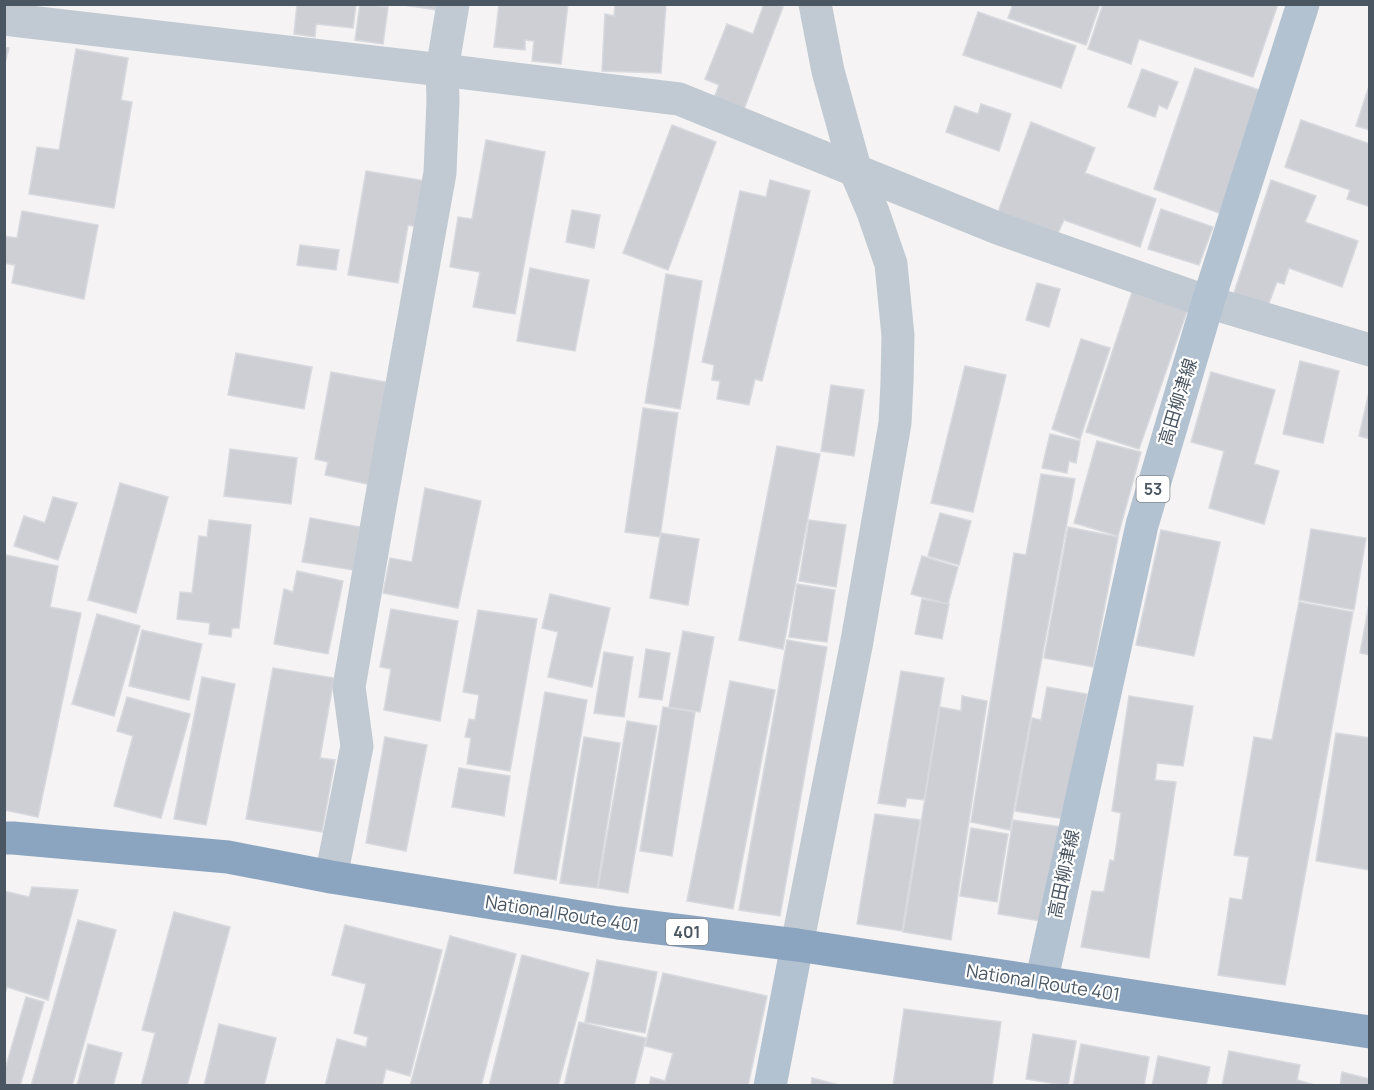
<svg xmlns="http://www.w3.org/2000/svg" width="1374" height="1090" font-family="Manrope,'Noto Sans JP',sans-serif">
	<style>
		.building { fill: #cdcfd5; stroke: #d7d9de; stroke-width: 1.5 }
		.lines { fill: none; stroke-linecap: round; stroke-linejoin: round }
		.minor { stroke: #c1cad2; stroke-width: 33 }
		.major { stroke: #b3c2d1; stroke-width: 33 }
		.highway { stroke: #8ba5c1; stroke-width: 33 }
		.labels { text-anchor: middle; stroke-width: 4.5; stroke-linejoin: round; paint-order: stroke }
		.shield { fill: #fff; stroke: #808990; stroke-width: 1.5 }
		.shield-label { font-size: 16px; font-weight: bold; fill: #4a5661 }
		.street-label { font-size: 18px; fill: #4a5661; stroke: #fff }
	</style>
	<rect width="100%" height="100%" fill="#f5f3f3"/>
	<g class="building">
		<path d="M 297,4 L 356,4 L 353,28 L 316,24 L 315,37 L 294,34 Z"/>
		<path d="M 360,4 L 388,7 L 383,44 L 355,40 Z"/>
		<path d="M 397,4 L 437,4 L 436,10 Z"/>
		<path d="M 499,4 L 568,4 L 561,64 L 532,61 L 534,41 L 525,40 L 525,50 L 494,47 Z"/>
		<path d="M 615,4 L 666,4 L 661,73 L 602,71 L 605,14 L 614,16 Z"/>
		<path d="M 764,4 L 777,4 L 783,7 L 744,109 L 714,98 L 719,85 L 705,79 L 727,24 L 753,34 Z"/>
		<path d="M 1013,4 L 1100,4 L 1086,45 L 1008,18 Z"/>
		<path d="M 1103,4 L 1278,4 L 1253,77 L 1139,39 L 1131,64 L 1088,49 Z"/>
		<path d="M 978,12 L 1076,46 L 1061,88 L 963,55 Z"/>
		<path d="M 4,47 L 9,48 L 4,67 Z"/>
		<path d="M 76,49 L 128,58 L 121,100 L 132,102 L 114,208 L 29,194 L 37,147 L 59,150 Z"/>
		<path d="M 1195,68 L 1265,92 L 1222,214 L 1154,189 Z"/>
		<path d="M 1142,69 L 1178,82 L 1167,109 L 1159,105 L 1155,117 L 1128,107 Z"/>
		<path d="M 1369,86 L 1370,86 L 1370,130 L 1356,126 Z"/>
		<path d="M 981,104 L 1011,114 L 999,151 L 946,132 L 955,106 L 978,114 Z"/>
		<path d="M 1301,120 L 1370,144 L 1370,202 L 1368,206 L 1347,199 L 1350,190 L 1285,167 Z"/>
		<path d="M 1031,122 L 1095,148 L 1085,173 L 1156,199 L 1140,247 L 1064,220 L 1058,233 L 998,212 Z"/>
		<path d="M 672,125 L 716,142 L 668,270 L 623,253 Z"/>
		<path d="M 486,140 L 545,152 L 515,314 L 473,307 L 480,272 L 450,267 L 458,217 L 472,219 Z"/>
		<path d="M 366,171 L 426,181 L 419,227 L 408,225 L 398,283 L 348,275 Z"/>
		<path d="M 770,180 L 810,191 L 762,381 L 755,379 L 749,405 L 717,399 L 720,381 L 712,380 L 714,365 L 702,362 L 740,191 L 766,197 Z"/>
		<path d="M 1271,180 L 1316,196 L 1305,222 L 1358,241 L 1342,287 L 1289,268 L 1284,284 L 1277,282 L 1266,311 L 1232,299 Z"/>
		<path d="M 1161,209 L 1213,227 L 1199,265 L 1148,249 Z"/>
		<path d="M 572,210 L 600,215 L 594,248 L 566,242 Z"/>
		<path d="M 22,211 L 98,225 L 84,299 L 12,283 L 15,265 L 4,263 L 4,236 L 17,238 Z"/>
		<path d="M 300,245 L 339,250 L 336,270 L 297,265 Z"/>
		<path d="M 530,268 L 589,280 L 575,351 L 517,341 Z"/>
		<path d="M 666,274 L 702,281 L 680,409 L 645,403 Z"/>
		<path d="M 1037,283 L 1060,289 L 1049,327 L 1026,320 Z"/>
		<path d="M 1132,292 L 1187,311 L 1139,449 L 1086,432 Z"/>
		<path d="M 1081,339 L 1110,348 L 1080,439 L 1052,429 Z"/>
		<path d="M 236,353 L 312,367 L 304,409 L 228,395 Z"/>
		<path d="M 1300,361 L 1339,371 L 1323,443 L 1283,434 Z"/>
		<path d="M 965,366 L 1006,375 L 973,512 L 931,503 Z"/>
		<path d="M 331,372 L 391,383 L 372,485 L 325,475 L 328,462 L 315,459 Z"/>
		<path d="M 1211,372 L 1275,390 L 1254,464 L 1279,471 L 1264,524 L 1209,508 L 1224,451 L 1191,442 Z"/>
		<path d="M 831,385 L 864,390 L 854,456 L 821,451 Z"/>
		<path d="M 1369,392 L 1370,392 L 1370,439 L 1359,436 Z"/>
		<path d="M 643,408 L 678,413 L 660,537 L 625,532 Z"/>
		<path d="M 1050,434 L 1080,441 L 1076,463 L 1069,461 L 1067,473 L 1042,468 Z"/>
		<path d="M 1097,441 L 1141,452 L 1118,536 L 1074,523 Z"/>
		<path d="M 777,446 L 820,454 L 783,649 L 739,640 Z"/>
		<path d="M 230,449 L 297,458 L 291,504 L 224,496 Z"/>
		<path d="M 1041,474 L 1075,479 L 1010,830 L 971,822 L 1014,553 L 1026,555 Z"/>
		<path d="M 120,483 L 168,497 L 136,613 L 88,600 Z"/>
		<path d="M 425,488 L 481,501 L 458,608 L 383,593 L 390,558 L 412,562 Z"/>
		<path d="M 53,497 L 77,503 L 58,560 L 14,546 L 24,516 L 45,523 Z"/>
		<path d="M 940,513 L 971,521 L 959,565 L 928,556 Z"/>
		<path d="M 310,518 L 360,527 L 353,570 L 302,562 Z"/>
		<path d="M 209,520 L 251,525 L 239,628 L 232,628 L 231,637 L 209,634 L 210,623 L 177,619 L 180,592 L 192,593 L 199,536 L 207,537 Z"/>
		<path d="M 809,520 L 846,525 L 836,587 L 799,581 Z"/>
		<path d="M 1068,527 L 1118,537 L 1093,667 L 1044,658 Z"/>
		<path d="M 1311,529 L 1366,538 L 1354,610 L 1299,600 Z"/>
		<path d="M 1161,530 L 1220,542 L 1194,656 L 1136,645 Z"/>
		<path d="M 661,533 L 699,539 L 688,605 L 650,598 Z"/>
		<path d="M 6,555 L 58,566 L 50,607 L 81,613 L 38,817 L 4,810 L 4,562 Z"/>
		<path d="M 922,556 L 958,567 L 948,604 L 911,594 Z"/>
		<path d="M 297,571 L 343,581 L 328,654 L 274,644 L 284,589 L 293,592 Z"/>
		<path d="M 797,584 L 835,590 L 827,642 L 789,637 Z"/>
		<path d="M 550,594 L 610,608 L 592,687 L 548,677 L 558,632 L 542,628 Z"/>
		<path d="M 922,599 L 949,604 L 942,639 L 915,634 Z"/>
		<path d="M 1370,599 L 1370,655 L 1360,653 Z"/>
		<path d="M 1299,602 L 1353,612 L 1285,985 L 1218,975 L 1230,898 L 1242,900 L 1249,857 L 1234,855 L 1254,737 L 1272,740 Z"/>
		<path d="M 391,609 L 458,621 L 440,721 L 384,710 L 391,669 L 380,667 Z"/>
		<path d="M 478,610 L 537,619 L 510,771 L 467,764 L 471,738 L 465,737 L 469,719 L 475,720 L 479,695 L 463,692 Z"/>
		<path d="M 97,614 L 140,626 L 114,716 L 72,704 Z"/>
		<path d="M 142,630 L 202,644 L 189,700 L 129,686 Z"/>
		<path d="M 683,631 L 714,637 L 700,712 L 669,707 Z"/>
		<path d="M 787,640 L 827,647 L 780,916 L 739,910 Z"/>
		<path d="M 646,649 L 670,653 L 662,700 L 639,697 Z"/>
		<path d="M 604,652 L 633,657 L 624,717 L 594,713 Z"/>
		<path d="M 273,668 L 334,678 L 320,758 L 335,760 L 322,832 L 246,819 Z"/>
		<path d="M 901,671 L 944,678 L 924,800 L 907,798 L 905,807 L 878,803 Z"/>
		<path d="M 202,677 L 235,684 L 206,825 L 174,819 Z"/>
		<path d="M 730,681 L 775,690 L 733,909 L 687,901 Z"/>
		<path d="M 1047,687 L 1087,694 L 1064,819 L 1015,811 L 1032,718 L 1041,720 Z"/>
		<path d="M 545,692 L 587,700 L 556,880 L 514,873 Z"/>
		<path d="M 962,696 L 987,701 L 951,940 L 903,932 L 940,707 L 961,711 Z"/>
		<path d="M 1129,696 L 1193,706 L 1183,766 L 1157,763 L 1155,780 L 1176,782 L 1149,958 L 1081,947 L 1092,891 L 1104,892 L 1110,860 L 1114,861 L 1121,813 L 1112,811 Z"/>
		<path d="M 127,697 L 190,714 L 161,818 L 114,806 L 133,736 L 117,731 Z"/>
		<path d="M 663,707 L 695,712 L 672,856 L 640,851 Z"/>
		<path d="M 627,721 L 657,726 L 628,893 L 598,888 Z"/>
		<path d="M 1336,733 L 1370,738 L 1370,870 L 1316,861 Z"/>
		<path d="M 385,737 L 427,745 L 406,851 L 366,843 Z"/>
		<path d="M 584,737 L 620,743 L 597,888 L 560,883 Z"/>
		<path d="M 459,768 L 510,776 L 504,816 L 452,807 Z"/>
		<path d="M 875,814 L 920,820 L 902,931 L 857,924 Z"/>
		<path d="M 1013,820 L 1061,827 L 1046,922 L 998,914 Z"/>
		<path d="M 971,828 L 1008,834 L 997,902 L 960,896 Z"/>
		<path d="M 32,887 L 78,890 L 48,1000 L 7,987 L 4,996 L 4,891 L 29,897 Z"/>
		<path d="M 174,912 L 230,927 L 187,1086 L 141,1086 L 155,1033 L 142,1030 Z"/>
		<path d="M 78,920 L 116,930 L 72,1086 L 31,1086 Z"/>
		<path d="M 345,925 L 442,950 L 410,1076 L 386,1069 L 382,1086 L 325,1086 L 337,1039 L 366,1047 L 368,1037 L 354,1033 L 366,984 L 332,975 Z"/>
		<path d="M 450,936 L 516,954 L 481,1086 L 410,1086 Z"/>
		<path d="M 522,955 L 589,973 L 558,1086 L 489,1086 Z"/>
		<path d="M 597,960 L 657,972 L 645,1033 L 585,1022 Z"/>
		<path d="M 663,973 L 767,996 L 748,1086 L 649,1086 L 651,1077 L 665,1081 L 673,1053 L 645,1046 Z"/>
		<path d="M 26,997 L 44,1002 L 20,1086 L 4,1086 L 4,1066 L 6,1066 Z"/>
		<path d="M 904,1009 L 1001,1022 L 992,1086 L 893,1086 Z"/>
		<path d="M 579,1022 L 646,1038 L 634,1086 L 564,1086 Z"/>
		<path d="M 219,1024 L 276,1038 L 264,1086 L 204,1086 Z"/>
		<path d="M 1033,1034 L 1076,1041 L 1068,1086 L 1026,1079 Z"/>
		<path d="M 88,1044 L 122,1053 L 113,1086 L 77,1086 Z"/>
		<path d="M 1081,1044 L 1149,1057 L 1144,1086 L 1073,1086 Z"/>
		<path d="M 1229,1051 L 1300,1065 L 1297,1080 L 1318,1086 L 1222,1086 Z"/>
		<path d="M 1158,1056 L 1210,1067 L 1206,1086 L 1152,1086 Z"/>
		<path d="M 1342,1072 L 1370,1079 L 1370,1086 L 1340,1086 Z"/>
		<path d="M 812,1078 L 843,1086 L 811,1086 Z"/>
	</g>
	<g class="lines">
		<g class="minor">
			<path d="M 4,19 L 442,70 L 679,99 L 1000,229 L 1208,302 L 1370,350"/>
			<path d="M 331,877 L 357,746 L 349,687 L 379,512 L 440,173 L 443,100 L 442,70 L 453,4"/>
			<path d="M 797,945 L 857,641 L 895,423 L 897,382 L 898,336 L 891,264 L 873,212 L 856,172 L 828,71 L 815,4"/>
		</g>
		<g class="major">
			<path d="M 1041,983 L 1142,525 L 1208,302 L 1303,4"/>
			<path d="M 770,1086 L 797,945"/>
		</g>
		<path class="highway" d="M 4,838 L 13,838 L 228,857 L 331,877 L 618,923 L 797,945 L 1370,1032"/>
	</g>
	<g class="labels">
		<g class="shield">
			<rect x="1136.5" y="476" width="33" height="26" rx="4.5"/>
			<rect x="666" y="919" width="42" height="26" rx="4.5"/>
		</g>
		<g class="shield-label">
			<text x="1153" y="495">53</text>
			<text x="687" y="938">401</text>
		</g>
		<g class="street-label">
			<text transform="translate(1178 402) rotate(-73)" y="6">高田柳津線</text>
			<text transform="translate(1064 874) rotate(-78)" y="6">高田柳津線</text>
			<text transform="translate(562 914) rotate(9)" y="6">National Route 401</text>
			<text transform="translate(1043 983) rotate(9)" y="6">National Route 401</text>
		</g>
	</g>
	<rect width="1374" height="1090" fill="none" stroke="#4a5661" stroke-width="12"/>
</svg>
